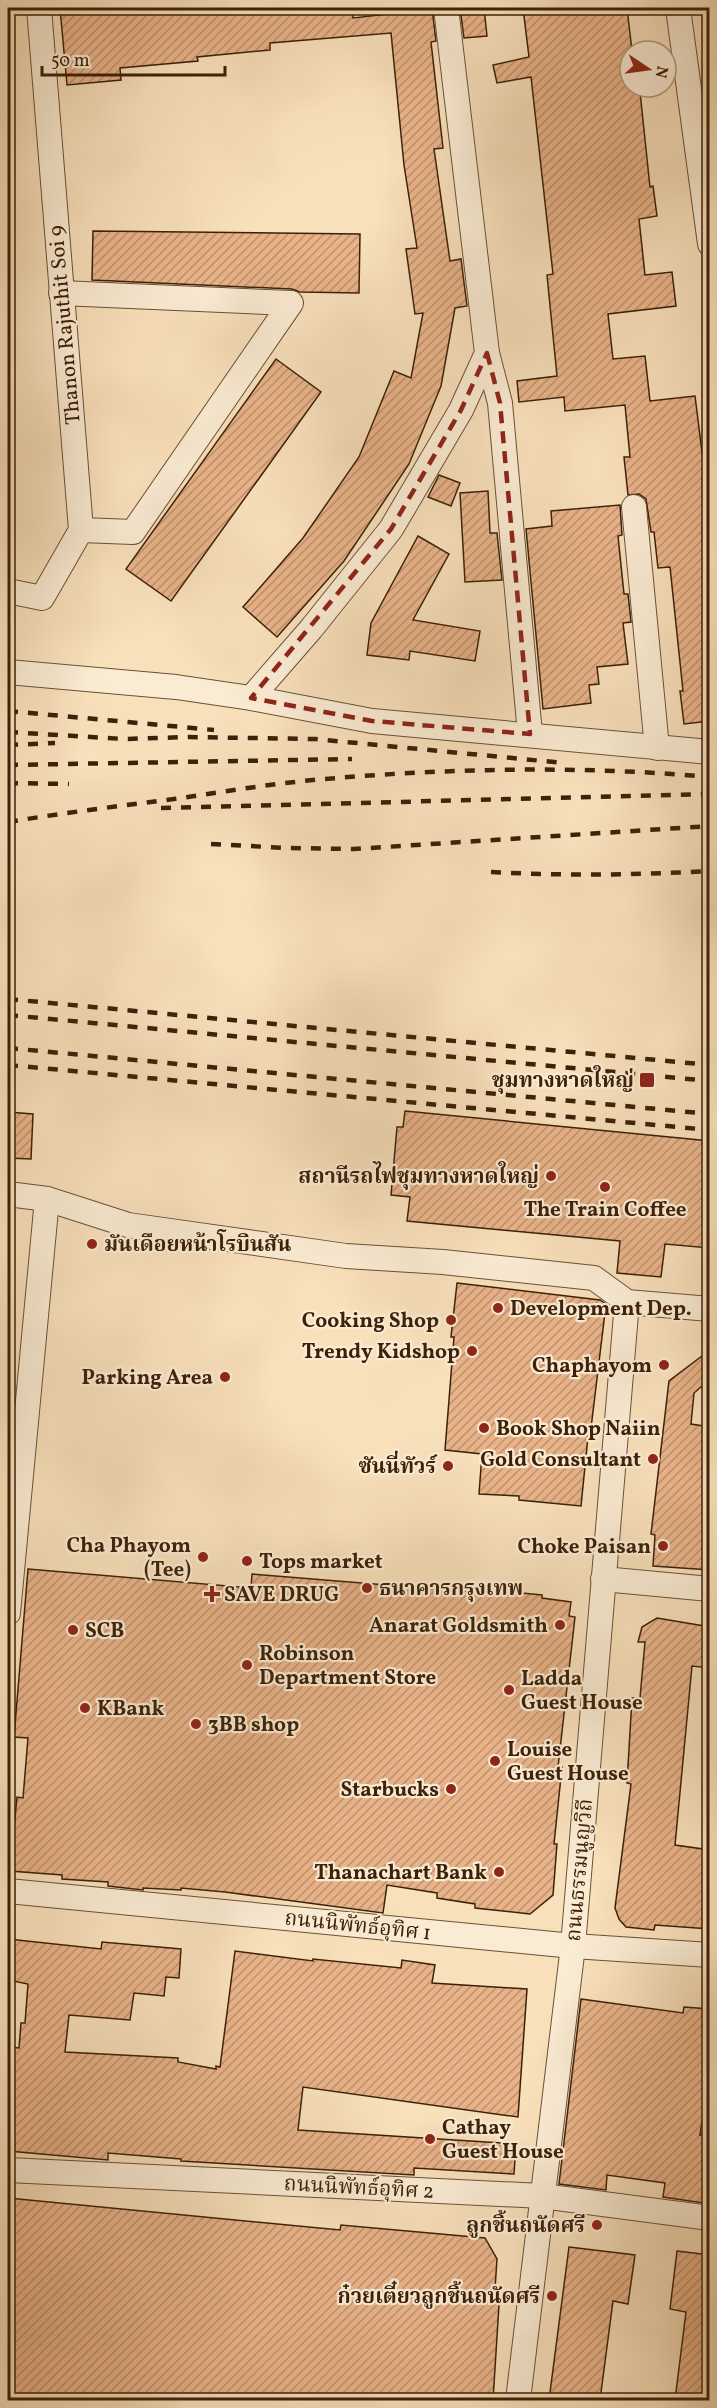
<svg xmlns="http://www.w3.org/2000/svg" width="717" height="2408" font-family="Vollkorn,'Noto Serif Thai',serif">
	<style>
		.building { fill: url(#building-hatch); stroke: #3c2009; stroke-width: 1.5 }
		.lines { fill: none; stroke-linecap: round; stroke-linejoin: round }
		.minor-casing { stroke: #6b5036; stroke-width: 26 }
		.minor { stroke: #faebd3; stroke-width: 24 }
		.rail { stroke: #3c2009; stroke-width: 4.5; stroke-dasharray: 10 10; stroke-linecap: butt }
		.marked { fill: none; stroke: #8f2418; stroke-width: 4.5; stroke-dasharray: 12 8; stroke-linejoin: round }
		.poi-dot { fill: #8f2418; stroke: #faebd3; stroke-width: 2 }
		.labels { text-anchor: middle; stroke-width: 4.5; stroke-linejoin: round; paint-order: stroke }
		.street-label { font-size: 21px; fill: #3c2009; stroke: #faebd3 }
		.poi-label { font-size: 21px; font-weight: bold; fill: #3c2009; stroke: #faebd3; text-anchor: end }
	</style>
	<defs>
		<pattern id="building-hatch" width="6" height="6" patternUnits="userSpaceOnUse" patternTransform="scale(1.5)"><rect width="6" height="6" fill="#e9b389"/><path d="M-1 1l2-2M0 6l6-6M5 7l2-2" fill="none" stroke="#be916e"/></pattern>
	</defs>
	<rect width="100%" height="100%" fill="#f8e0bb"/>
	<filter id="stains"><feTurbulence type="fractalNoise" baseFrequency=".00333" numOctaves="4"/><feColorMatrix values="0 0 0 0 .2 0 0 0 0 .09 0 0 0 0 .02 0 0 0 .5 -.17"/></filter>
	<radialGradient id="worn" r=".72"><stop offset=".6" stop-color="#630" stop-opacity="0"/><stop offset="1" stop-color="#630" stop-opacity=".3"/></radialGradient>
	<g class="building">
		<path d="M 60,8 L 353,8 L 353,18 L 432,9 L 436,41 L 431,42 L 443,148 L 434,149 L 450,261 L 461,259 L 467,306 L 455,308 L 441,386 L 409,464 L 344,561 L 277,637 L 243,607 L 303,538 L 359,457 L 394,371 L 411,378 L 423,313 L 415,314 L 406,249 L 417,248 L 404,165 L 391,33 L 270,43 L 270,50 L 197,57 L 198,61 L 120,68 L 121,80 L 67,85 Z"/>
		<path d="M 460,8 L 484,8 L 487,36 L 464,38 Z"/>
		<path d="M 523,8 L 627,8 L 632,51 L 630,51 L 630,87 L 635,87 L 636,92 L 640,92 L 650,187 L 653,186 L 657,216 L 639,219 L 645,275 L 672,272 L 676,306 L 608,314 L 613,359 L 645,356 L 650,401 L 695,396 L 704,468 L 710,468 L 710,526 L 702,527 L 710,587 L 710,721 L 684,724 L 680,691 L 683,691 L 670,567 L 658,568 L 654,532 L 651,532 L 646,499 L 639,494 L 628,495 L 624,457 L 630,457 L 625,405 L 565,411 L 564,397 L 519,402 L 517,381 L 557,376 L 547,275 L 553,274 L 531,77 L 497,83 L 493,65 L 529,57 Z"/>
		<path d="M 93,231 L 360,234 L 359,293 L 300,292 L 292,289 L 92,280 Z"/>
		<path d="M 276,359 L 321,392 L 171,601 L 126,569 Z"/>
		<path d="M 439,475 L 460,483 L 451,506 L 428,497 Z"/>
		<path d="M 488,491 L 490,533 L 497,533 L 502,580 L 465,582 L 460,493 Z"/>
		<path d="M 620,505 L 622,535 L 618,536 L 624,594 L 628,594 L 631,622 L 623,623 L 628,664 L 597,667 L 599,684 L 589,685 L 591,703 L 543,709 L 526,529 L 552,526 L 551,511 Z"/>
		<path d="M 418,536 L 449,554 L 413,620 L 480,631 L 475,661 L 410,651 L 409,660 L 367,655 L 371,623 Z"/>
		<path d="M 405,1111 L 710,1141 L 710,1248 L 665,1244 L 661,1277 L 617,1273 L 620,1241 L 407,1221 L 410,1197 L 391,1195 L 397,1127 L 403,1127 Z"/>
		<path d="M 8,1112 L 33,1114 L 31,1159 L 8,1158 Z"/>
		<path d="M 457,1283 L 600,1300 L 606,1304 L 591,1428 L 589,1427 L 581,1506 L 519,1500 L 519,1496 L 479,1494 L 482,1454 L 445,1450 L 454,1337 L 451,1337 Z"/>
		<path d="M 710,1350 L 710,1379 L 694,1393 L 691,1424 L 710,1427 L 710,1570 L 653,1566 L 655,1535 L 651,1534 L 669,1381 Z"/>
		<path d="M 28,1569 L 251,1588 L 252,1574 L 511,1595 L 512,1592 L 542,1595 L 542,1598 L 571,1602 L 569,1616 L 575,1617 L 558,1767 L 562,1767 L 554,1844 L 557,1844 L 553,1895 L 530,1914 L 475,1908 L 475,1904 L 437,1898 L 437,1893 L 387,1885 L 383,1913 L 225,1892 L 181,1888 L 181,1890 L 143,1888 L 143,1890 L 108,1886 L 108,1882 L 62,1879 L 62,1875 L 10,1871 L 17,1797 L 23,1798 L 28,1738 L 14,1737 Z"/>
		<path d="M 657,1618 L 710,1627 L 710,1668 L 692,1666 L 675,1845 L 710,1850 L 710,1929 L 655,1925 L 654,1930 L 626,1927 L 619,1919 L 615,1908 L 631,1784 L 627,1783 L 632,1698 L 640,1698 L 645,1642 L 638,1642 L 642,1627 Z"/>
		<path d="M 8,1939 L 101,1949 L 102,1942 L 181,1949 L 179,1978 L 166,1977 L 164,1996 L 134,1993 L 130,2020 L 69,2015 L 65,2052 L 178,2058 L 178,2062 L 216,2069 L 216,2066 L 220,2067 L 235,1951 L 313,1961 L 313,1959 L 401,1968 L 402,1960 L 435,1965 L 432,1983 L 527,1989 L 518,2117 L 303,2087 L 298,2130 L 516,2144 L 514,2174 L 414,2168 L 414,2175 L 181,2161 L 181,2159 L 108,2153 L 108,2160 L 8,2151 L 8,2047 L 19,2048 L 21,2023 L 25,2023 L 28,1984 L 8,1980 Z"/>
		<path d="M 581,1999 L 683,2013 L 684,2007 L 710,2009 L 710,2090 L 707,2089 L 700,2135 L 710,2136 L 710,2204 L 663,2197 L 665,2183 L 607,2175 L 606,2190 L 559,2184 Z"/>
		<path d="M 8,2198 L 340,2230 L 341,2225 L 485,2238 L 497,2259 L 495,2289 L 500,2289 L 493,2400 L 8,2400 Z"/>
		<path d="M 569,2247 L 635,2255 L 628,2304 L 613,2301 L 600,2400 L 549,2400 Z"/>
		<path d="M 677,2251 L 710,2255 L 710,2400 L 675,2400 L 686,2312 L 670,2309 Z"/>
	</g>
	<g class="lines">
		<g class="minor-casing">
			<g id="minor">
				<path d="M 678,8 L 710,244"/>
				<path d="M 61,293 L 291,303 L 133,532 L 81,530"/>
				<path d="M 487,353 L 500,403 L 530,734"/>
				<path d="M 634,507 L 657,748"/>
				<path d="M 8,591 L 42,598 L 81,530 L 39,8"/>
				<path d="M 8,672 L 176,687 L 251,698 L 372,721 L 710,752"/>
				<path d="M 251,698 L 311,629 L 391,529 L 461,410 L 487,353 L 446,8"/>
				<path d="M 8,1194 L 47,1199 L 128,1225 L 346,1256 L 443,1262 L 594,1278 L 627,1302 L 710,1309"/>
				<path d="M 603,1579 L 710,1589"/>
				<path d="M 8,1613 L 47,1199"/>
				<path d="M 8,1891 L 573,1946 L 710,1955"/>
				<path d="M 8,2170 L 542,2196 L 710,2218"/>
				<path d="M 518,2400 L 573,1946 L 627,1302"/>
			</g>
		</g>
		<use href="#minor" class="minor"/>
		<g class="rail">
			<path d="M 8,711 L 214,730"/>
			<path d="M 8,732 L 124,739 L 188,737 L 315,739 L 564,763"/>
			<path d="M 8,745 L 55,743"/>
			<path d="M 8,765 L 352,759"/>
			<path d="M 8,783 L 69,784"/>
			<path d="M 161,808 L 710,794"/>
			<path d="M 8,822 C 63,813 119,806 174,799 C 228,791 282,782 337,778 C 457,768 589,766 710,777"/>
			<path d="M 211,844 L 287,848 L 354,849 L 710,826"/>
			<path d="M 491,872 C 564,876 636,875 710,871"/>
			<path d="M 8,999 L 710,1065"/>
			<path d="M 8,1015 L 710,1081"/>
			<path d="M 8,1048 L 710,1114"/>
			<path d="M 8,1065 L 710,1130"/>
		</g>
	</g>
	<path class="marked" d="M 487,353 L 500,403 L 530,734 L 372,721 L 251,698 L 391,529 L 461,410 Z"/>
	<g class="poi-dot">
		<rect x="639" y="1072" width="16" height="16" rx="3"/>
		<circle cx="551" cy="1176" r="6"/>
		<circle cx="605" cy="1187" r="6"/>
		<circle cx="92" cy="1244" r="6"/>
		<circle cx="498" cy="1308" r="6"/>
		<circle cx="451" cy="1320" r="6"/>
		<circle cx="472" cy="1351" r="6"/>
		<circle cx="664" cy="1365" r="6"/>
		<circle cx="225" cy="1377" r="6"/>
		<circle cx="484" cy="1428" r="6"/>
		<circle cx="653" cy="1459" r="6"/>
		<circle cx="448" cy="1466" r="6"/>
		<circle cx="663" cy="1546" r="6"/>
		<circle cx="203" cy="1557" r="6"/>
		<circle cx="247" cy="1561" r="6"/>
		<circle cx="367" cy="1588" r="6"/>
		<path d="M209 1585h6v6h6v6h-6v6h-6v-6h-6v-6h6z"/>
		<circle cx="560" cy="1625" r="6"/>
		<circle cx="73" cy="1630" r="6"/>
		<circle cx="247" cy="1665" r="6"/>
		<circle cx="509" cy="1690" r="6"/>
		<circle cx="85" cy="1708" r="6"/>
		<circle cx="196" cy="1724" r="6"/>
		<circle cx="495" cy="1761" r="6"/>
		<circle cx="451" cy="1789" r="6"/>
		<circle cx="499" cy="1872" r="6"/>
		<circle cx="430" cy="2139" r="6"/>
		<circle cx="597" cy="2225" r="6"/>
		<circle cx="552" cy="2296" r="6"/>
	</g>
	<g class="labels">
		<g class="street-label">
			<text transform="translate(64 325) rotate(-95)" y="7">Thanon Rajuthit Soi 9</text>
			<text transform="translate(579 1870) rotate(-85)" y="7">ถนนธรรมนูญวิถี</text>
			<text transform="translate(358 1925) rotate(6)" y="7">ถนนนิพัทธ์อุทิศ 1</text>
			<text transform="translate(359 2187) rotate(3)" y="7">ถนนนิพัทธ์อุทิศ 2</text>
		</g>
		<g class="poi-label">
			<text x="634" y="1087">ชุมทางหาดใหญ่</text>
			<text x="539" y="1183">สถานีรถไฟชุมทางหาดใหญ่</text>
			<text x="605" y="1216" text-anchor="middle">The Train Coffee</text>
			<text x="104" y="1251" text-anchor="start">มันเดือยหน้าโรบินสัน</text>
			<text x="510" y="1315" text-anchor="start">Development Dep.</text>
			<text x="439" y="1327">Cooking Shop</text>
			<text x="460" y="1358">Trendy Kidshop</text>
			<text x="652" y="1372">Chaphayom</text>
			<text x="213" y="1384">Parking Area</text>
			<text x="496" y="1435" text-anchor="start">Book Shop Naiin</text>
			<text x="641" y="1466">Gold Consultant</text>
			<text x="436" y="1473">ซันนี่ทัวร์</text>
			<text x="191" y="1552">Cha Phayom<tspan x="191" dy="24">(Tee)</tspan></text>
			<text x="651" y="1553">Choke Paisan</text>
			<text x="259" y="1568" text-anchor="start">Tops market</text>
			<text x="379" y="1595" text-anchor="start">ธนาคารกรุงเทพ</text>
			<text x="224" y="1601" text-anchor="start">SAVE DRUG</text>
			<text x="548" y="1632">Anarat Goldsmith</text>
			<text x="85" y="1637" text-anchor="start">SCB</text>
			<text x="259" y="1660" text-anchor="start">Robinson<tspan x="259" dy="24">Department Store</tspan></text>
			<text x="521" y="1685" text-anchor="start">Ladda<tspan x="521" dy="24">Guest House</tspan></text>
			<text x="97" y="1715" text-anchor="start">KBank</text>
			<text x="208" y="1731" text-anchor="start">3BB shop</text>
			<text x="507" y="1756" text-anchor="start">Louise<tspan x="507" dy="24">Guest House</tspan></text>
			<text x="439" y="1796">Starbucks</text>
			<text x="487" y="1879">Thanachart Bank</text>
			<text x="442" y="2134" text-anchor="start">Cathay<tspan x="442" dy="24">Guest House</tspan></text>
			<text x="585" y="2232">ลูกชิ้นถนัดศรี</text>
			<text x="540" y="2303">ก๋วยเตี๋ยวลูกชิ้นถนัดศรี</text>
		</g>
	</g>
	<rect width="717" height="2408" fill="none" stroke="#f8e0bb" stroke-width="30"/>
	<rect x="9" y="9" width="699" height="2390" fill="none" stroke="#3c2009" stroke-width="3"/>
	<rect x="15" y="15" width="687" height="2378" fill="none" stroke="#3c2009" stroke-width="1.5"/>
	<g transform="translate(648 69) rotate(103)"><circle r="28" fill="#faebd3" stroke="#ae9a82" stroke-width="1.5"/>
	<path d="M0-4.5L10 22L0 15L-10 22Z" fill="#8f2418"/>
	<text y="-9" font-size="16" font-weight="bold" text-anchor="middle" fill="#3c2009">N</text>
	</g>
	<path d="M42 66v9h183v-9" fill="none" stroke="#3c2009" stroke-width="3"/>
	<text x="51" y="66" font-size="18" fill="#3c2009" stroke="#faebd3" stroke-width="4.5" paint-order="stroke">50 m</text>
	<rect width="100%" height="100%" filter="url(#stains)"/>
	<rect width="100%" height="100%" fill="url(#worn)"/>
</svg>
